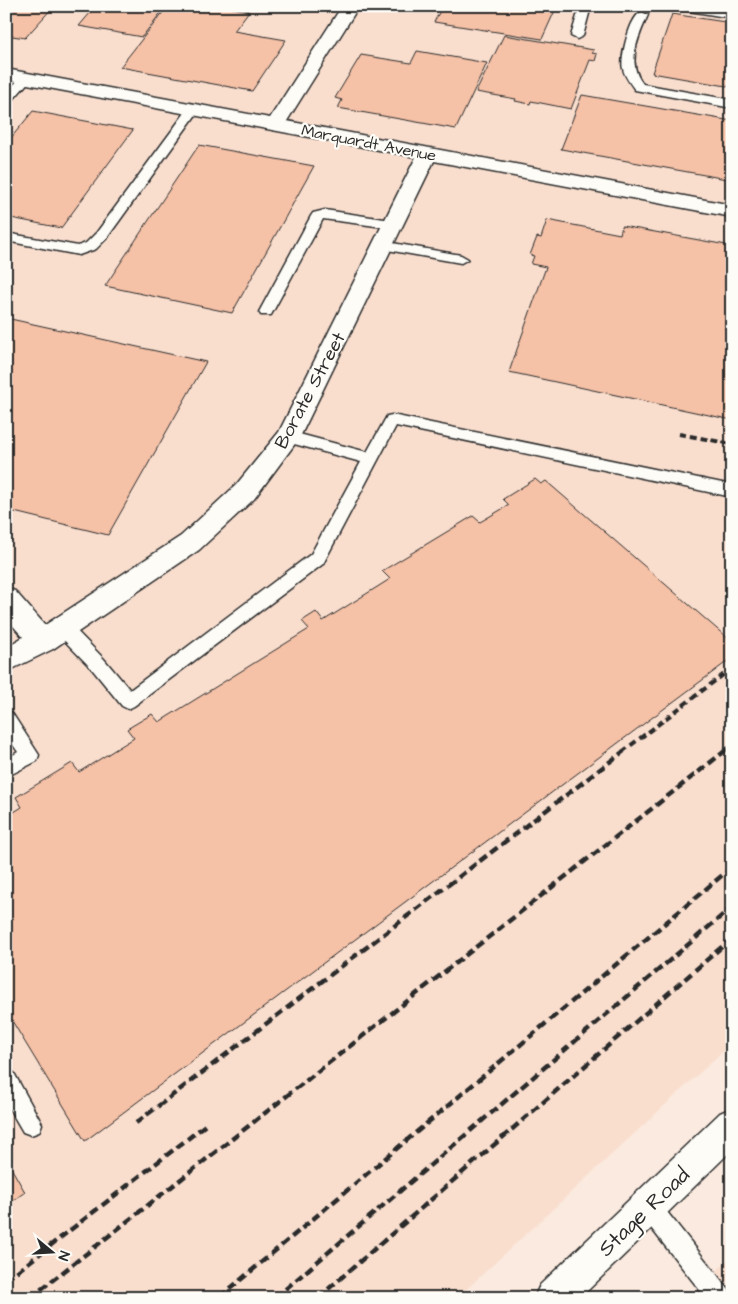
<svg xmlns="http://www.w3.org/2000/svg" width="738" height="1304" font-family="'Architects Daughter',sans-serif">
	<style>
		.built { fill: #f9dece }
		.building { fill: #f5c1a7; stroke: #2b2b2b }
		.lines { fill: none; stroke-linecap: round; stroke-linejoin: round }
		.service-casing { stroke: #2b2b2b; stroke-width: 3 }
		.minor-casing { stroke: #2b2b2b; stroke-width: 3 }
		.tertiary-casing { stroke: #2b2b2b; stroke-width: 3 }
		.service { fill: #fdfcf7; fill-rule: evenodd }
		.minor { fill: #fdfcf7; fill-rule: evenodd }
		.tertiary { fill: #fdfcf7; fill-rule: evenodd }
		.rail-far1 { stroke: #2b2b2b; stroke-width: 4; stroke-dasharray: 7 4; stroke-linecap: butt }
		.rail { stroke: #2b2b2b; stroke-width: 4.5; stroke-dasharray: 9 4.5; stroke-linecap: butt }
		.labels { text-anchor: middle; stroke-width: 4.5; stroke-linejoin: round; paint-order: stroke }
		.far-street-label { font-size: 16px; fill: #2b2b2b; stroke: #fdfcf7 }
		.street-label { font-size: 19px; fill: #2b2b2b; stroke: #fdfcf7 }
		.near-street-label { font-size: 22px; fill: #2b2b2b; stroke: #fdfcf7 }
	</style>
	<rect width="100%" height="100%" fill="#fbeadf"/>
	<filter id="ink" filterUnits="userSpaceOnUse"><feTurbulence type="fractalNoise" baseFrequency=".02" numOctaves="2"/><feDisplacementMap in="SourceGraphic" scale="10" xChannelSelector="R" yChannelSelector="G"/><feConvolveMatrix kernelMatrix="1 2 1 2 8 2 1 2 1" color-interpolation-filters="sRGB"/></filter>
	<g filter="url(#ink)">
		<g class="built">
			<path d="M 6,6 L 732,6 L 732,1043 L 457,1298 L 6,1298 Z"/>
			<path d="M 732,1256 L 732,1298 L 690,1298 L 707,1280 Z"/>
		</g>
		<g class="building">
			<path d="M 6,6 L 54,6 L 25,38 L 6,35 Z"/>
			<path d="M 96,6 L 166,6 L 142,37 L 79,26 Z"/>
			<path d="M 168,6 L 222,6 L 249,11 L 234,31 L 286,40 L 252,91 L 120,67 Z"/>
			<path d="M 413,6 L 557,6 L 542,39 L 434,22 L 440,11 Z"/>
			<path d="M 672,14 L 732,23 L 732,87 L 652,73 Z"/>
			<path d="M 504,35 L 594,50 L 592,53 L 597,54 L 595,61 L 590,60 L 571,109 L 531,101 L 530,104 L 515,101 L 516,99 L 476,92 Z"/>
			<path d="M 417,51 L 487,63 L 456,129 L 338,108 L 342,100 L 335,98 L 361,55 L 411,63 Z"/>
			<path d="M 582,95 L 732,121 L 732,180 L 561,149 Z"/>
			<path d="M 33,111 L 133,130 L 61,228 L 6,217 L 6,144 Z"/>
			<path d="M 199,145 L 314,166 L 232,313 L 105,286 Z"/>
			<path d="M 547,220 L 620,234 L 622,226 L 732,246 L 732,306 L 725,329 L 732,331 L 732,420 L 509,372 L 546,267 L 531,264 L 534,256 L 530,255 L 537,237 L 541,238 Z"/>
			<path d="M 6,318 L 206,362 L 108,535 L 6,510 Z"/>
			<path d="M 535,479 L 541,484 L 546,481 L 732,642 L 732,658 L 85,1141 L 6,1011 L 6,817 L 22,807 L 16,797 L 72,763 L 79,772 L 134,738 L 127,729 L 152,714 L 159,722 L 309,629 L 302,621 L 316,612 L 323,621 L 390,579 L 382,571 L 473,516 L 480,522 L 509,505 L 503,499 Z"/>
			<path d="M 6,1159 L 25,1192 L 6,1206 Z"/>
		</g>
		<g class="lines">
			<g class="service-casing">
				<g id="service">
					<path d="M 580,6 L 591,6 L 583,36 L 577,39 L 571,36 Z"/>
					<path d="M 672,6 L 699,6 L 732,12 L 732,18 L 677,9 Z"/>
					<path d="M 642,12 L 648,15 C 638,38 626,62 643,84 L 732,100 L 732,108 L 635,90 C 630,83 625,77 623,69 C 620,58 630,15 642,12 Z"/>
					<path d="M 26,74 L 32,78 L 10,103 L 6,104 L 6,93 L 22,76 Z"/>
					<path d="M 194,105 L 200,109 L 107,238 L 96,249 L 79,255 L 6,241 L 6,233 L 78,246 L 86,243 L 97,232 L 190,106 Z"/>
					<path d="M 325,210 L 391,220 L 398,224 L 391,228 L 323,219 L 271,315 L 261,315 L 259,312 L 311,216 L 313,213 Z"/>
					<path d="M 381,241 L 461,255 L 468,259 L 461,263 L 376,248 L 374,245 Z"/>
					<path d="M 392,415 L 732,485 L 732,497 L 396,426 L 323,564 L 134,706 L 128,709 L 122,706 L 92,669 L 57,633 L 54,628 L 57,623 L 63,621 L 69,623 L 104,659 L 130,690 L 311,554 L 361,462 L 283,441 L 280,437 L 283,433 L 288,431 L 367,452 L 387,416 Z"/>
					<path d="M 6,711 L 12,713 L 39,755 L 37,761 L 6,777 L 6,759 L 18,752 L 6,735 Z"/>
					<path d="M 6,1070 L 14,1073 L 42,1124 L 39,1132 L 31,1135 L 23,1132 L 6,1103 Z"/>
					<path d="M 648,1194 L 656,1198 L 729,1290 L 732,1298 L 706,1298 L 640,1214 L 636,1206 L 640,1198 Z"/>
				</g>
			</g>
			<g class="minor-casing">
				<path id="minor" d="M 342,6 L 359,6 L 287,121 L 732,205 L 732,217 L 434,161 L 300,437 L 254,499 L 199,550 L 53,649 L 6,672 L 6,647 L 23,637 L 6,618 L 6,588 L 15,591 L 45,625 L 181,536 L 236,485 L 279,432 L 416,157 L 6,80 L 6,69 L 270,118 Z"/>
			</g>
			<g class="tertiary-casing">
				<path id="tertiary" d="M 732,1108 L 732,1150 L 580,1298 L 534,1298 L 540,1285 L 720,1113 Z"/>
			</g>
			<use href="#service" class="service"/>
			<use href="#minor" class="minor"/>
			<use href="#tertiary" class="tertiary"/>
			<g class="rail-far1">
				<path d="M 679,434 L 732,444"/>
				<path d="M 622,752 L 732,668"/>
				<path d="M 723,752 L 732,745"/>
			</g>
			<g class="rail">
				<path d="M 136,1123 L 624,751"/>
				<path d="M 6,1280 L 208,1123"/>
				<path d="M 30,1298 L 725,751"/>
				<path d="M 219,1298 L 732,867"/>
				<path d="M 275,1298 L 732,907"/>
				<path d="M 318,1298 L 732,938"/>
			</g>
		</g>
	</g>
	<g class="labels">
		<g class="far-street-label">
			<text transform="translate(369 142) rotate(11)" y="6">Marquardt Avenue</text>
		</g>
		<g class="street-label">
			<text transform="translate(309 390) rotate(-62)" y="7">Borate Street</text>
		</g>
		<g class="near-street-label">
			<text transform="translate(643 1211) rotate(-44)" y="8">Stage Road</text>
		</g>
	</g>
	<rect width="738" height="1304" fill="none" stroke="#fdfcf7" stroke-width="25"/>
	<rect x="12" y="12" width="713" height="1279" fill="none" stroke="#2b2b2b" stroke-width="2" filter="url(#ink)"/>
	<g transform="translate(52 1252) rotate(108)" stroke="#fdfcf7" stroke-width="4" paint-order="stroke">
	<path d="M0-4L9 19L0 12L-9 19Z" fill="#2b2b2b"/>
	<text y="-8" font-size="14" font-weight="bold" text-anchor="middle" fill="#2b2b2b">N</text>
	</g>
</svg>
